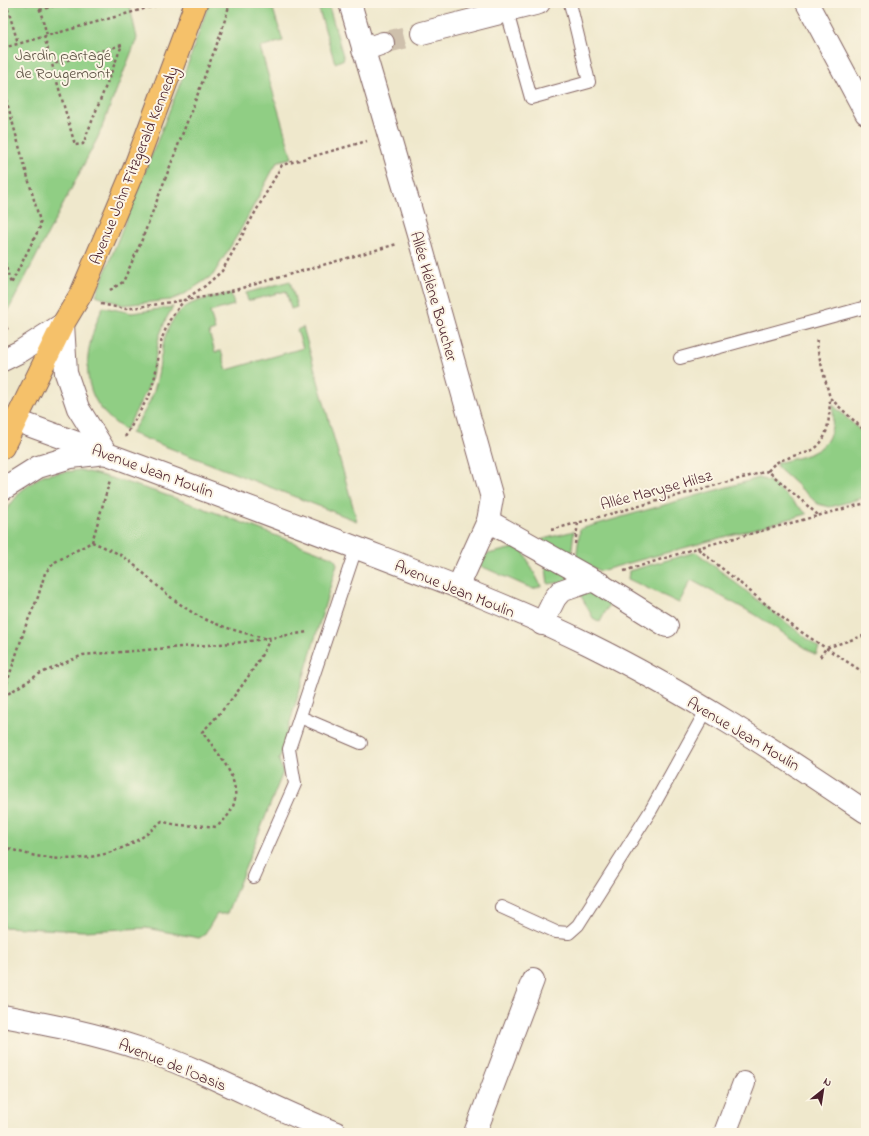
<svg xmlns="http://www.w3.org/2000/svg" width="869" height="1136" font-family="'Indie Flower',sans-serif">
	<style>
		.green { fill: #90ce84; stroke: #6d7658 }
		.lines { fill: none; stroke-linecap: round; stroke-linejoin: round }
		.minor-tunnel { stroke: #cec0ac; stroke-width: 22; stroke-dasharray: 22 11; stroke-linecap: butt }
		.service-casing { stroke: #846563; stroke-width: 14 }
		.minor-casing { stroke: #846563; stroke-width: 24 }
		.tertiary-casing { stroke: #846563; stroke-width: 24 }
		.primary-casing { stroke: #846563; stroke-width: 24 }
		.path { stroke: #846563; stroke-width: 2.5; stroke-dasharray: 3 3; stroke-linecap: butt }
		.service { stroke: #fff; stroke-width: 12 }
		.minor { stroke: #fff; stroke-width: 22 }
		.tertiary { stroke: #fff; stroke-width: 22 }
		.primary { stroke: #f5c16b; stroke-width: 22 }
		.labels { text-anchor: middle; stroke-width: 4; stroke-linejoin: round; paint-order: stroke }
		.park-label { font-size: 16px; fill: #5f5446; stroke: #fcf5e5 }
		.street-label { font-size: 16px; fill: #4a1f2b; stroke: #fcf5e5 }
	</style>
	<rect width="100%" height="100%" fill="#fcf5e5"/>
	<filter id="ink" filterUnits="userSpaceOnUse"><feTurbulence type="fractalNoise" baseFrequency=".025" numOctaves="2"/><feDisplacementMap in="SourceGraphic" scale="8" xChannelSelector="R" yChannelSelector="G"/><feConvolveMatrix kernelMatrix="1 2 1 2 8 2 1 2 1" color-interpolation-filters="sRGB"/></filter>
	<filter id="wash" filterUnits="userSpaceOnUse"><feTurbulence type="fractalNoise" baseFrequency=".012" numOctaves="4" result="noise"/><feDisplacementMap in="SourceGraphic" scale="16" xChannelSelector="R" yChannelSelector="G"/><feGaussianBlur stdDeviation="0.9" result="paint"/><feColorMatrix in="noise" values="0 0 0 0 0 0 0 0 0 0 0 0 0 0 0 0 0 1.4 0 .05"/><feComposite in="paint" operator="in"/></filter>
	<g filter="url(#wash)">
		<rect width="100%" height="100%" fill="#efe8cc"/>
		<g class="green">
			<path d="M 3,3 L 129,3 L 137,38 L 98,137 L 7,313 L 3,297 Z"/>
			<path d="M 209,3 L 290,3 L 273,9 L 283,41 L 260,47 L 292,158 L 279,161 L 276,164 L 240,231 L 213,275 L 183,295 L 170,300 L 122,305 L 96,295 L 189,61 Z"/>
			<path d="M 317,3 L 328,3 L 344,59 L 335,63 Z"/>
			<path d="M 290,281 L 297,307 L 291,309 L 286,291 L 248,301 L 246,293 Z"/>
			<path d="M 231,293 L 234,305 L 210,312 L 215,330 L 209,332 L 215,352 L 221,351 L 227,370 L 303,348 L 297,330 L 303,327 L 357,521 L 131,433 C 140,419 151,403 155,387 C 163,361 159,327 184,308 C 196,299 216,297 231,293 Z"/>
			<path d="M 103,307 L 132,313 L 173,307 L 166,319 L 159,337 L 151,382 L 126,430 C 76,401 82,352 103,307 Z"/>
			<path d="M 833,405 L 866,436 L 866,497 L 830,507 L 818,504 L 777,467 L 777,463 C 816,453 835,452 833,405 Z"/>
			<path d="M 80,470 C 167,491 250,526 334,558 L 337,564 L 279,760 L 283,772 L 227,914 L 217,914 L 204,935 L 199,938 L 146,928 L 84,931 L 3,927 L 3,514 L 21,491 L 43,475 Z"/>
			<path d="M 759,478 L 771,482 L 807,514 L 600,571 L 576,559 L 580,529 Z"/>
			<path d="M 574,531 L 571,557 L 543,543 L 543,539 Z"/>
			<path d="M 518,547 L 522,549 L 541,586 L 533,589 L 476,564 L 479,556 Z"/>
			<path d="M 696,552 L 819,648 L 816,655 L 756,615 L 691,580 L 679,603 L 628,579 L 629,571 Z"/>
			<path d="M 545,561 L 579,580 L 548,584 Z"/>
			<path d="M 588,592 L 610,603 L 600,622 L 593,618 L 580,594 Z"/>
		</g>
	</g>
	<g filter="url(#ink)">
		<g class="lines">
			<path class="minor-tunnel" d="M 383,43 L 422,33"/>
			<g class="service-casing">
				<g id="service">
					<path d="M 507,12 L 531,98 L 589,82 L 570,3"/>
					<path d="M 680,358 L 866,307"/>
					<path d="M 300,717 L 361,743"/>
					<path d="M 254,877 L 295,784 L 289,749 L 356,548"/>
					<path d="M 501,907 L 556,932 L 569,933 L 578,925 L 651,810 L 707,709"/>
				</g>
			</g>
			<g class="minor-casing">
				<g id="minor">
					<path d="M 350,3 L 419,238 L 492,498 L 488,521 L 458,587"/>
					<path d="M 807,3 L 866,113"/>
					<path d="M 422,33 L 539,3"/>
					<path d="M 363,50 L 383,43"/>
					<path d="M 17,421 C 131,462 244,505 357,548 C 435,578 513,607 588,644 C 685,692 776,751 866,812"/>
					<path d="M 3,489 L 38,467 L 71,457 L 106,453 L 78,408 L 66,373 L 63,324"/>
					<path d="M 488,521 L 593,580 L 667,626"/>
					<path d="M 542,624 L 555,598 L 561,591 L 593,580 L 601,584"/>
					<path d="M 3,1016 C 51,1025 98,1034 144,1050 C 209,1072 271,1108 336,1133"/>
					<path d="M 475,1133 L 533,980"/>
					<path d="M 725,1133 L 744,1083"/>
				</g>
			</g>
			<g class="tertiary-casing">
				<path id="tertiary" d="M 3,360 L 21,351 L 63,324"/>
			</g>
			<g class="primary-casing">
				<path id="primary" d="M 3,447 L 63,324 L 81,294 L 134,169 L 196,3"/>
			</g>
			<g class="path">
				<path d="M 6,3 L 18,43"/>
				<path d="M 38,3 L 47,35"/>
				<path d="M 40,10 L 63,3"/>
				<path d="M 44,36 L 75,145 L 83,144 L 122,45 L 53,64"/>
				<path d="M 3,48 L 165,3"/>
				<path d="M 3,88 L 41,225 L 11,284 L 3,256"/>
				<path d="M 110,290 L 123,282 L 141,242 L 220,36 L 230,3"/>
				<path d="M 101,304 L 126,309 L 217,295 L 397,244"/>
				<path d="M 3,322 L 9,332"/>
				<path d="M 817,340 L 816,344 L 830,398 L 866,432"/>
				<path d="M 125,437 L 150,394 L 155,376 L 162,338 L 169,321 L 184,300 L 205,286 L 222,271 L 282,165 L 367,141"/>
				<path d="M 768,471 C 774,463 778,461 788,458 C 794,455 802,454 808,452 C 830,444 829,417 830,398"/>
				<path d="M 551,530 L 768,471 L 818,515"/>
				<path d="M 92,542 C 104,547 117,552 128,560 C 146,574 161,591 180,604 C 206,624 236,631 268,639"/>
				<path d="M 575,544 L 578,523"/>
				<path d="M 697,548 L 866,503"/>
				<path d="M 624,571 L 697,548 L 795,628 L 866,674"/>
				<path d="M 820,657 L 826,648 L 866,635"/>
				<path d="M 3,695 L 26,625 L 38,597 L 45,573 L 55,562 L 92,542 L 110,480"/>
				<path d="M 3,697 L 39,674 L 83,655 L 244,642 L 308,632"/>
				<path d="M 3,846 C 48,865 103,864 144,836 C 150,832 156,826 162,821 C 181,828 197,824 216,827 C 256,797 225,762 202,732 C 229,705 253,674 270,639"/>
			</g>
			<use href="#service" class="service"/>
			<use href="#minor" class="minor"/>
			<use href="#tertiary" class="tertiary"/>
			<use href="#primary" class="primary"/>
		</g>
	</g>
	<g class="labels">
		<g class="park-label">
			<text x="63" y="60">Jardin partagé<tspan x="63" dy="18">de Rougemont</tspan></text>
		</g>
		<g class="street-label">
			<text transform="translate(133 165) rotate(-68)" y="6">Avenue John Fitzgerald Kennedy</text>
			<text transform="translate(435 296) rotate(74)" y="6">Allée Hélène Boucher</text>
			<text transform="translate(153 470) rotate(20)" y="6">Avenue Jean Moulin</text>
			<text transform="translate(656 489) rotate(-15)" y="6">Allée Maryse Hilsz</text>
			<text transform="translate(455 588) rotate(22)" y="6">Avenue Jean Moulin</text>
			<text transform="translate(744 733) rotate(31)" y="6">Avenue Jean Moulin</text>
			<text transform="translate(173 1064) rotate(22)" y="6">Avenue de l'Oasis</text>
		</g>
	</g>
	<rect width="869" height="1136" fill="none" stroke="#fcf5e5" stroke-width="16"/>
	<g transform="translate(823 1090) rotate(30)" stroke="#fcf5e5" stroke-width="3" paint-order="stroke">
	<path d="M0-3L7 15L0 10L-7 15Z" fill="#4a1f2b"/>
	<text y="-6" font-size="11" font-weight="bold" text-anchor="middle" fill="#4a1f2b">N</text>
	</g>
</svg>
